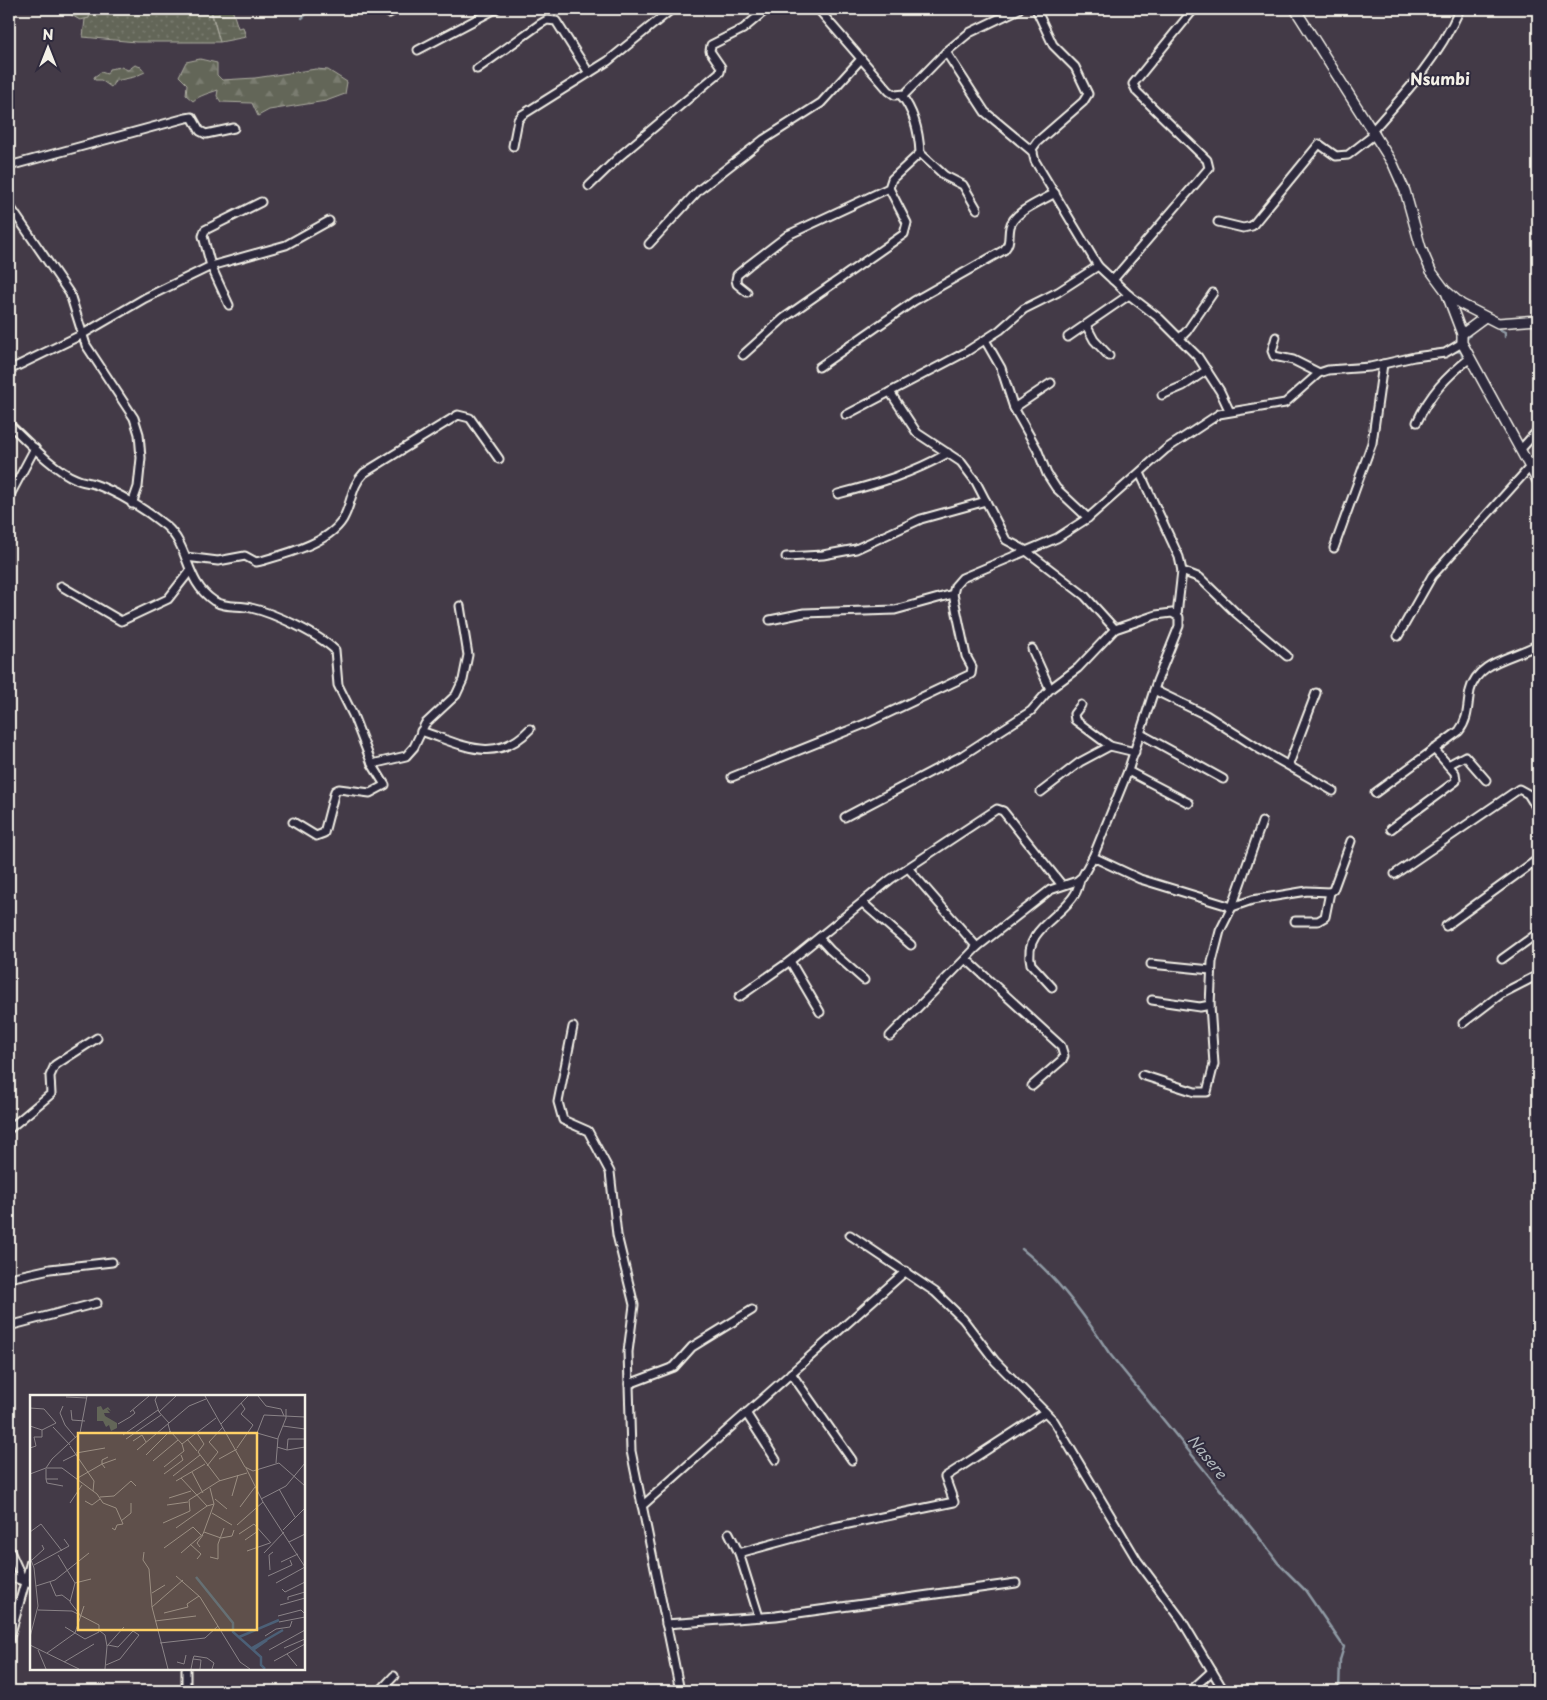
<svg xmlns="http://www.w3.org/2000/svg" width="1547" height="1700" font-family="'Playpen Sans',sans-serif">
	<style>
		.grass { fill: url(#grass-dots); stroke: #acaca0 }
		.forest { fill: url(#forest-firs); stroke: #acaca0 }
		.wetland { fill: url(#wetland-marsh); stroke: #acaca0 }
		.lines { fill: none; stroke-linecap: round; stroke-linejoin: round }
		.stream { stroke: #8f9aa4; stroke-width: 2.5 }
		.minor-casing { stroke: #f4f1e8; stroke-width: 11 }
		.tertiary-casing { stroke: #f4f1e8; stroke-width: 12 }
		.minor { stroke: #2f2a3d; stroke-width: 7 }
		.tertiary { stroke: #2f2a3d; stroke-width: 9 }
		.labels { text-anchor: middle; stroke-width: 4; stroke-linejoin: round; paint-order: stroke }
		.water-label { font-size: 15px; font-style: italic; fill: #b1b7bb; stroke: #2f2a3d }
		.quarter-label { font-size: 16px; font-weight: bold; fill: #f4f1e8; stroke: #2f2a3d }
		.inset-river { fill: none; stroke: #4c6077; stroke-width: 2.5 }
		.inset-road { fill: none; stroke: #8a8387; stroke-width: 1 }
		.view { fill: #ffd166; fill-opacity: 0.15; stroke: #ffd166; stroke-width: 2.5 }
		.inset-edge { fill: none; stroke: #f4f1e8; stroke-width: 2.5 }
	</style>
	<defs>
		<pattern id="grass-dots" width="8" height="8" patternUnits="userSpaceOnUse" patternTransform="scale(1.25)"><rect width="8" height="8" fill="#636658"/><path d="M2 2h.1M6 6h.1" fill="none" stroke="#7a7c70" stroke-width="1.8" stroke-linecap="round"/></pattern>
		<pattern id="forest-firs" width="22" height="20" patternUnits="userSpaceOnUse" patternTransform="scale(1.25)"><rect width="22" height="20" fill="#636658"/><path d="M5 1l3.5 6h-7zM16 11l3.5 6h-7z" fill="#7a7c70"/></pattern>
		<pattern id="wetland-marsh" width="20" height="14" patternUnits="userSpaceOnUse" patternTransform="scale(1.25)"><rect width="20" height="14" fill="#636658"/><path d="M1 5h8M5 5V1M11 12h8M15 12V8" fill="none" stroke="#7a7c70"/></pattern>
	</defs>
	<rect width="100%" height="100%" fill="#433a47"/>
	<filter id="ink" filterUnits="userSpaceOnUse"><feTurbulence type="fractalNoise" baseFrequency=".02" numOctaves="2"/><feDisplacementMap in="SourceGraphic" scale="10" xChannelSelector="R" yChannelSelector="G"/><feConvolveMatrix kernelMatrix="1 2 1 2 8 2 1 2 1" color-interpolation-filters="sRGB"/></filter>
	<g filter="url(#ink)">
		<path class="grass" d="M 89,9 L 210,9 L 220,42 L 136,42 L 83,37 L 85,19 L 89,18 L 90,11 Z"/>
		<g class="forest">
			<path d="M 68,9 L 89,9 L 90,11 L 89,18 L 80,20 L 71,15 Z"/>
			<path d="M 200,59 L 217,63 L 217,75 L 222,80 L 255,78 L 316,69 L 328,70 L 347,82 L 345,94 L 326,101 L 269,110 L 258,116 L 252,103 L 221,102 L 217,96 L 218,90 C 210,93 200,95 193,101 L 186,95 L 187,84 L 179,76 L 186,62 Z"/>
			<path d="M 135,65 L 141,67 L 145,72 L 134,77 L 115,81 L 111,87 L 101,80 L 95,80 L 94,77 L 101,72 L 107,74 L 109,69 L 121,67 L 128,70 Z"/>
		</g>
		<path class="wetland" d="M 211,9 L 232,9 L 238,28 L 243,27 L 246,37 L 220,42 Z"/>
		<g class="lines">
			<g class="stream">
				<path d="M 302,18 L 312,9"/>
				<path d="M 1499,329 L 1505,332 L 1505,337"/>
				<path d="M 1470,335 L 1466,340 L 1472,352"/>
				<path d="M 1453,353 L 1456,351 L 1461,352 L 1463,359"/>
				<path d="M 1022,1249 C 1055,1275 1086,1317 1109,1353 L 1258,1536 L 1278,1563 L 1305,1590 L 1344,1647 L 1340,1660 L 1339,1691"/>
			</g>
			<g class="minor-casing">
				<g id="minor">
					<path d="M 818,9 L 889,91 L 895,95 L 905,94 L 946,52 L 969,33 L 1019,9"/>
					<path d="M 1036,9 L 1053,45 L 1075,67 L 1088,94 L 1083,102 L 1037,142 L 1032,149 L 1035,161 L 1098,266 L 1129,295 L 1159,318 L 1198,357 L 1220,391 L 1229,410"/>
					<path d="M 389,13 L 397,9"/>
					<path d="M 418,50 L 496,9"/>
					<path d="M 946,52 L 985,112 L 1033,152"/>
					<path d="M 477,69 L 540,24 L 547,20 L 556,21 L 589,73"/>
					<path d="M 1373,130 C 1407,92 1439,56 1460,9"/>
					<path d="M 513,146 L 518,120 L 522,115 L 608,61 L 672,9"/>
					<path d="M 920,153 L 945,176 L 963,185 L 977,209"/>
					<path d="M 9,166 L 186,118 L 192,117 L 200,131 L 206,134 L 234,128"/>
					<path d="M 589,186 L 621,155 L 720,72 L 721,67 L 710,51 L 711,45 L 743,29 L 767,9"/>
					<path d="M 9,205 L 70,294 L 86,345 L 134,418 L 139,434 L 141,458 L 138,487 L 132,504"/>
					<path d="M 1218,222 L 1243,228 L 1252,226 L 1319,144 L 1336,156 L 1348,155 L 1375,134"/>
					<path d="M 649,244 L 699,190 L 763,140 L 821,103 L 861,59"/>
					<path d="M 1113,280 L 1209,168 L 1207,160 L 1137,92 L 1133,84 L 1194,9"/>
					<path d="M 747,292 L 737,284 L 736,280 L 737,275 L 749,265 L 788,235 L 889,188 L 892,179 L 920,153 C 919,132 914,111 901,95"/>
					<path d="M 229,305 L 211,266 L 286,245 L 329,221"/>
					<path d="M 1086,325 L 1094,340 L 1109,356"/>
					<path d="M 1068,337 L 1129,295"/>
					<path d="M 1276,337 L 1272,351 L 1274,356 L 1293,360 L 1319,373"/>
					<path d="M 1180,338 L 1187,331 L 1213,293"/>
					<path d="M 985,340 L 1001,368 L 1014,408 L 1037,449 L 1047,474 L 1056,488 L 1088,518"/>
					<path d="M 743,355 L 784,318 L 904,234 L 907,223 L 889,188"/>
					<path d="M 819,367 L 914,301 L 1004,250 C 1011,243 1008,236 1010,227 C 1014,211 1042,201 1055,193"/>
					<path d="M 9,370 L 83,334 L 145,298 L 211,266 L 203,236 L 205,230 L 261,202"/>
					<path d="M 890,392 L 917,433 L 961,462 L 976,482 L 1006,540 L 1025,550 L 1085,596 L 1115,629"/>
					<path d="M 1162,395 L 1183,386 L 1207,370"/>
					<path d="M 1014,408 L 1051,383"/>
					<path d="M 846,415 L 966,352 L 1000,330 L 1024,309 L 1058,292 L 1098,266"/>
					<path d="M 1417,422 C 1430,394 1446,377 1470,358"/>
					<path d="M 9,424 C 26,440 55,471 76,479 C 82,482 88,482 94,484 C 118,492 146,510 166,526 C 191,548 184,581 214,601 C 224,608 239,605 251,608 C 274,613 318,634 335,650 L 338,685 L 353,715 L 372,764 L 385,785 L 370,793 L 339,789 L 335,791 L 324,833 L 316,836 L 293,822"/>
					<path d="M 1521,449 L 1538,430"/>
					<path d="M 1140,473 L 1179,557 L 1182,571 L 1177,615"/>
					<path d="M 838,494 C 877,484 913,473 948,453"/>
					<path d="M 9,497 L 35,448"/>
					<path d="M 1334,548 L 1372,443 L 1383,364"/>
					<path d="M 186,557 L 218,561 L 245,556 L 256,562 L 261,561 C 286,554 334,542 345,515 C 352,500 352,485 364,473 L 458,415 L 470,418 L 499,459"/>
					<path d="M 786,557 L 823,555 L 856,549 L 921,519 L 986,501"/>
					<path d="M 1182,571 L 1200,578 L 1236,613 L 1287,656"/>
					<path d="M 61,586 L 121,621 L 168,599 L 189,572"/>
					<path d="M 770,620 L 804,613 L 895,610 L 953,594"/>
					<path d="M 1398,636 L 1432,576 L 1530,467"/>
					<path d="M 1032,649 L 1050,689"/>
					<path d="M 1154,690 L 1206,715 L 1261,750 L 1333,791"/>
					<path d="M 1081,705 L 1074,714 L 1075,720 L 1110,746 L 1135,752"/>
					<path d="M 421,731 C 461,744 495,766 530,729"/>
					<path d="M 1141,734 L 1223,779"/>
					<path d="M 372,764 L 406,756 L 414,747 L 425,724 L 456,695 L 463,680 L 468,655 L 460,606"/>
					<path d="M 1289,764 L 1316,693"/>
					<path d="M 1448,765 L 1465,756 L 1486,780"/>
					<path d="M 1128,771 L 1189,803"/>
					<path d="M 732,777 L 867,723 L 971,674 L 972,667 L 966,656 L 953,594 L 955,586 L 962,578 L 1057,538 L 1088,518 L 1166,449 L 1219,414 L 1285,403 L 1319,373 L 1328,370 L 1370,367 L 1414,357 L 1445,353 L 1462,343"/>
					<path d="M 1041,792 L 1080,762 L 1110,746"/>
					<path d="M 1375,793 L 1459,731 C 1469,718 1467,706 1470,691 C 1477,660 1516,658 1538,644"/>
					<path d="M 845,817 L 963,755 L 1031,711 L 1050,689 L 1078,668 L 1115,629 L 1156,615 L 1172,613 L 1179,617 L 1179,626 L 1157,681 L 1128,771 L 1093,857 L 1082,877 L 1077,881 L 1050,890 L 977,947 L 890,1036"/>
					<path d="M 1391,829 L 1456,781 L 1455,773 L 1434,749"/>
					<path d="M 1093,857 L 1140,879 L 1232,907 L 1252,900 L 1307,891 L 1330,892 L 1333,890 L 1351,841"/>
					<path d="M 909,869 L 977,947"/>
					<path d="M 1395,874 L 1519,789 L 1528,794 L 1538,810"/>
					<path d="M 864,904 L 911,945"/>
					<path d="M 1295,921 L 1318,921 L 1325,917 L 1330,892"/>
					<path d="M 1446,926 L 1538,859"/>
					<path d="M 819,938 L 830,950 L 864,980"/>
					<path d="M 966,959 L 1061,1046 L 1064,1056 L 1062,1060 L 1032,1086"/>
					<path d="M 1502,959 L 1538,933"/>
					<path d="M 790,961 L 820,1012"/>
					<path d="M 1151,964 L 1211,970"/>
					<path d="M 1052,987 L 1031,964 C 1022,930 1062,917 1075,894 C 1078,889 1079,884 1080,879"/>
					<path d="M 739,997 L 790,961 L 891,879 L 997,809 L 1003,811 L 1061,884"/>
					<path d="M 1152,1000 L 1200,1007 L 1210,1005"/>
					<path d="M 1463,1023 L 1501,994 L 1538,975"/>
					<path d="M 573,1027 L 558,1102 L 563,1120 L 588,1131 L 610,1172 L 617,1235 L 634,1305 L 628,1352 L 631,1451 L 680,1691"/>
					<path d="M 1142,1075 L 1195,1092 L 1207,1092 L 1214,1064 L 1210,1005 L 1212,962 L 1220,931 L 1232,907 L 1262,822"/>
					<path d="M 9,1129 L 51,1094 L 50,1076 L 55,1065 L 97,1038"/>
					<path d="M 850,1235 L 935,1292 L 963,1319 L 995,1361 L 1054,1421 L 1137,1560 L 1181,1619 L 1224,1691"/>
					<path d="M 9,1278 L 50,1269 L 112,1262"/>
					<path d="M 9,1326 L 97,1303"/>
					<path d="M 791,1373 L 852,1460"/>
					<path d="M 629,1384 L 674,1367 L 692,1347 L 752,1310"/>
					<path d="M 746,1413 L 776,1460"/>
					<path d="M 642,1506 L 906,1271"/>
					<path d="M 729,1533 L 739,1553 L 759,1617"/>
					<path d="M 9,1549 L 24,1582"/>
					<path d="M 739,1553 L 834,1527 L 954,1502 L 945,1477 L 1045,1412"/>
					<path d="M 9,1576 L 31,1584"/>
					<path d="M 666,1624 L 776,1616 L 1016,1583"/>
					<path d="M 9,1640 L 31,1561"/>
					<path d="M 186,1691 L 186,1669"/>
					<path d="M 380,1691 L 394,1676"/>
					<path d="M 1190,1691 L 1212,1671"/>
				</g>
			</g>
			<g class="tertiary-casing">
				<g id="tertiary">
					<path d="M 1295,9 L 1393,164 L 1405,191 L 1421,248 L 1431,271 L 1445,290 L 1461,304 L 1498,323 L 1538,320"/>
					<path d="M 9,12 L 11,9"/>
					<path d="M 1446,292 L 1462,334 L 1462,343 L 1538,482"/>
					<path d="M 1462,334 L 1485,317"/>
				</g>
			</g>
			<use href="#minor" class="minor"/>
			<use href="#tertiary" class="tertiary"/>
		</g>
	</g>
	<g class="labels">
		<g class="water-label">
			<text transform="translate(1207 1457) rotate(51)" y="5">Nasere</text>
		</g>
		<g class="quarter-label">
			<text x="1440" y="85">Nsumbi</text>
		</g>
	</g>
	<g transform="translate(30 1395)">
		<rect width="275" height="275" fill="#433a47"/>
		<path d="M 71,11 L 73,15 L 78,12 L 81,16 L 77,14 L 80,18 L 74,18 L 75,21 L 87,28 L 87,33 L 81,36 L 79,30 L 76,32 L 73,26 L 67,26 L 67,12 Z" fill="#636658"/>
		<path class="inset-river" d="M 166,182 L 203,228 L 203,237 L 231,262 L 231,270 L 235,274M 209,242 L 249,225M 222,253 L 253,235M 223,255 L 237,245"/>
		<path class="inset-road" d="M 127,1 L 125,5 L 129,17 L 139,28M 175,1 L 215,72 L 223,76 L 249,68 L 275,91M 228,1 L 236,11 L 251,14 L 254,21M 36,2 L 57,3M 33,11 L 30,18 L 35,30 L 46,43M 0,13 L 14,14 L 26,28 L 12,35 L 0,31M 41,15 L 42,25 L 55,26M 100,17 L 119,1M 129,17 L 146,1M 88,29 L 100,22 L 105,18 L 103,15M 138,29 L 140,36 L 152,49 L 186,23M 191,29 L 218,1M 253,31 L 275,34M 23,32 L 40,50M 167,38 L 174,49 L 168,57 L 190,86M 93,40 L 128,15M 96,44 L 131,20M 157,44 L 167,56M 248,44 L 227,38 L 234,20 L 275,22M 103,46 L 112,40 L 116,47M 40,51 L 64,86 L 63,96M 247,52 L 257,55 L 275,52M 0,53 L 6,51 L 4,42 L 12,42 L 12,35M 207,53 L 223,30 L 211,19 L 215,14 L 211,8M 107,55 L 159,11 L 176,4M 257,55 L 258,44 L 275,44M 46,58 L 75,53M 116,60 L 140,36M 189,64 L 207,54M 33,66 L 47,59M 123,66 L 148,45M 246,68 L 248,43 L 256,23 L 256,14M 177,71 L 188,57 L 179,47 L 193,32M 134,72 L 154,56 L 152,49M 16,73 L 32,73 L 67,99 L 73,108 L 86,113 L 93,129 L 87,130 L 85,135 L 82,133M 75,73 L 72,69 L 86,64M 216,73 L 233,107 L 275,172M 16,74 L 16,84 L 28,84M 162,77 L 173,98M 0,79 L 16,73 L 22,64 L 50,38 L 57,1M 134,79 L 153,65 L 151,60M 143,81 L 170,60M 151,83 L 177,111M 16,84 L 17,88 L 33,91M 46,84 L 72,69 L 72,65 L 78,62M 146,86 L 175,69M 180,93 L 184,109M 249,94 L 265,122M 202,101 L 208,80M 70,102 L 84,101 L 101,86 L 106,91M 139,103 L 161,96M 185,104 L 197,114M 231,104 L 256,91 L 275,68M 55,106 L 62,110 L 70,104M 40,108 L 52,90M 137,110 L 158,107M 210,112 L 225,92M 182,118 L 202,130M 91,126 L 101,118 L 101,108M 133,128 L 160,116 L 159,105 L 189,86 L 217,78M 207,130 L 233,107M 146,133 L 177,111 L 184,109 L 173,139 L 151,158M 253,135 L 275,113M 0,137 L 11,129 L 32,156M 174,137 L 191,143 L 202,141 L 204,135M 209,139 L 224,129 L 241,148M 215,145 L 228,136M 259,147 L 275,139M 160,149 L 171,159 L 167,164M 170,152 L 167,148 L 173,140M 134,153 L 163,132 L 171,140M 217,156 L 240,148M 114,157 L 113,165 L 119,174 L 122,212 L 138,274M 234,158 L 254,137M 28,160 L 45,188 L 40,207 L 51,221M 0,162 L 4,173 L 8,211 L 0,242M 180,162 L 188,164 L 188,149 L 194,133M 2,165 L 14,154 L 12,150M 251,167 L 268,159M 4,170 L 39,151 L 34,144M 240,175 L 239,160 L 243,157M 146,181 L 170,202 L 210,267 L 220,274M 238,181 L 262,170 L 260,165M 20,187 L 26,201 L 32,200 L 40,206M 45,188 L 61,184M 246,188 L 275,172M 6,191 L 25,185 L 59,158M 252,194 L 255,197 L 275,187M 122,198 L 135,190M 258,205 L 258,202 L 275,197M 250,210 L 275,203M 122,212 L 153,185M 8,215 L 42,216 L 69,230 L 69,237M 134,218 L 158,212 L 157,209 L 169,201M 248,221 L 271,215 L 275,219M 125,226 L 166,221M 249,227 L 275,222M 35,232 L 55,244 L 69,237M 70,236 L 75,240 L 77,251M 235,241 L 246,234 L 260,232 L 262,226M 130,248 L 175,243 L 188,231M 0,250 L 49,274M 254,253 L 275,244M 8,255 L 16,274M 239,255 L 275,235M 17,258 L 45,238 L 54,211M 257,259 L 267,271M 163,264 L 164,261 L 177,263 L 184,268 L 182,274M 244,266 L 275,249M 34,267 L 64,249M 147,267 L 154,269 L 156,260M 76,270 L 90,264 L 109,240 L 103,236 L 88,252 L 78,250M 75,274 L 77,251 L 94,232M 161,274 L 163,264 L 171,265 L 170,274"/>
		<path class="view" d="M 48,38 L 227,38 L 227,235 L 48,235 Z"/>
		<rect width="275" height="275" class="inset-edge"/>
	</g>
	<rect width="1547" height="1700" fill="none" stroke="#2f2a3d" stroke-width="30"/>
	<rect x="15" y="15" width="1517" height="1670" fill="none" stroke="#f4f1e8" stroke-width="2" filter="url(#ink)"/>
	<g transform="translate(48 48)" stroke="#2f2a3d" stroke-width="4" paint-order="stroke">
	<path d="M0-4L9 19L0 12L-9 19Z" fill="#f4f1e8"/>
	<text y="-8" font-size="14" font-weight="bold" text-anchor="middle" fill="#f4f1e8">N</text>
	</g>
</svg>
